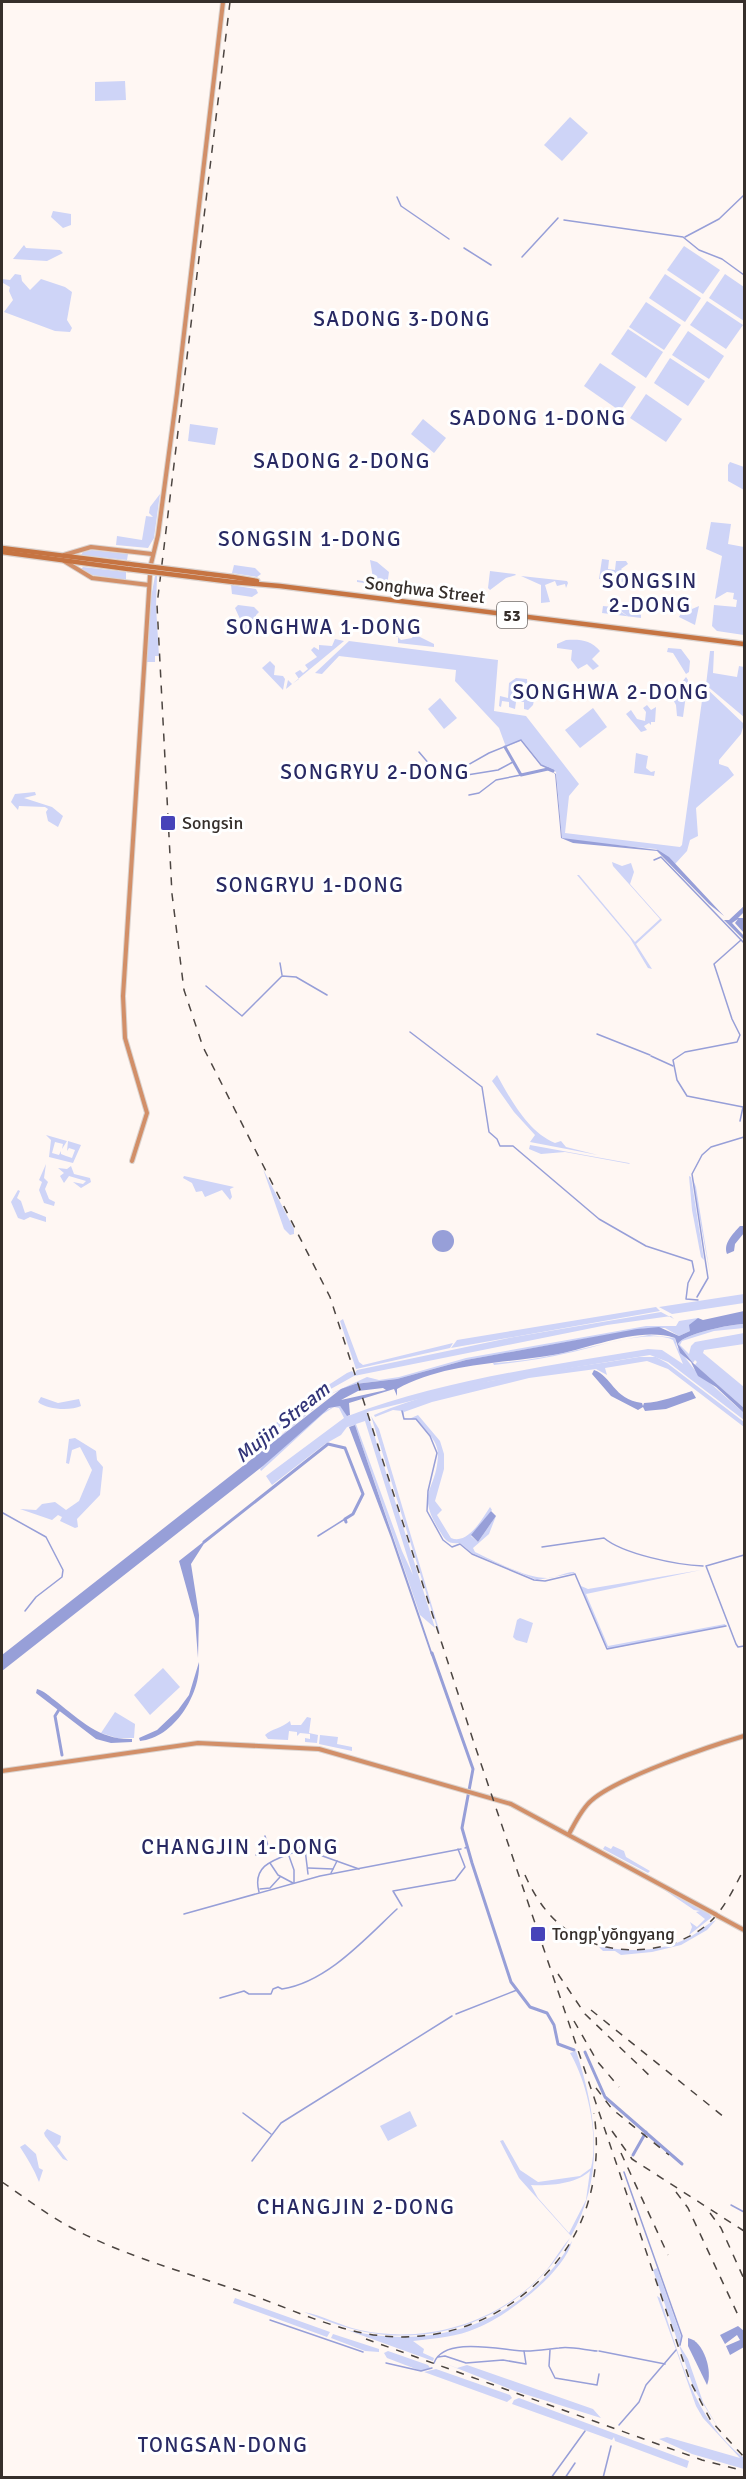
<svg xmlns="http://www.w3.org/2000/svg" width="746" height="2479" font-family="Signika,sans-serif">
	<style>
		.green { fill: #ced4f7; fill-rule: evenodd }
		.water { fill: #979fd8; fill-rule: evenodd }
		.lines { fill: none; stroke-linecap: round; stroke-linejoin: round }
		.stream { stroke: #979fd8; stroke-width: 1.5 }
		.canal { stroke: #979fd8; stroke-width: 3 }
		.secondary-casing { stroke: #dbd3cf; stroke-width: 6 }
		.primary-casing { stroke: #dbd3cf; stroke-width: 7 }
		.secondary { stroke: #d28f68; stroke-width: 4 }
		.primary { stroke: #c67442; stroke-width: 4.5 }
		.rail { stroke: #4c4541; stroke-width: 1.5; stroke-dasharray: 8 8; stroke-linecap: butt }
		.secondary-bridge-casing { stroke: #dbd3cf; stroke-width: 6; stroke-linecap: butt }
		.primary-bridge-casing { stroke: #dbd3cf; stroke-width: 7; stroke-linecap: butt }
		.secondary-bridge { stroke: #d28f68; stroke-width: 4 }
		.primary-bridge { stroke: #c67442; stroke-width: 4.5 }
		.poi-dot { fill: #4743b9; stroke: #fff; stroke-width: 2 }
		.labels { text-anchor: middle; stroke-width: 6; stroke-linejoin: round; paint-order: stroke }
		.shield { fill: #fff; stroke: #726d6b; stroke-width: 1.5 }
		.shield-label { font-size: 16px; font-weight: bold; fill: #362f2b }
		.street-label { font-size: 18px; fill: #362f2b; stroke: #fff }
		.poi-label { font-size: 18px; fill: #362f2b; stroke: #fff; text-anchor: start }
		.water-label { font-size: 20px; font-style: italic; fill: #323478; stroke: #fff }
		.quarter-label { font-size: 21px; letter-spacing: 1.5px; fill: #282963; stroke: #fff }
	</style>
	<rect width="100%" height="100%" fill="#fff7f3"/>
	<g class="green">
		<path d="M 125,81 L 126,100 L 95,101 L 95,82 Z"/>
		<path d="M 570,117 L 588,133 L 562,161 L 544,145 Z"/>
		<path d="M 53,211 L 71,214 L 71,225 L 63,228 L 51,217 Z"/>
		<path d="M 24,245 L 26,248 L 60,250 L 63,253 L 47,261 L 13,259 Z"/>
		<path d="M 684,246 L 720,270 L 703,294 L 667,270 Z"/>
		<path d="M 15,274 L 21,275 L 22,281 L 30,290 L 41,279 L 65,287 L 72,292 L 67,320 L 72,328 L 70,332 L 55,331 L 4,312 L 13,300 L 9,291 L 10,287 L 3,283 L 2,279 L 10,280 Z"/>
		<path d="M 665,274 L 701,298 L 685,322 L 649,298 Z"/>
		<path d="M 725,274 L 744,287 L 744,321 L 709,298 Z"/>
		<path d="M 707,301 L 743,325 L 726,349 L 690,325 Z"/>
		<path d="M 646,302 L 681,325 L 664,350 L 629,327 Z"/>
		<path d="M 628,329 L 663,352 L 646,378 L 611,354 Z"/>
		<path d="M 688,331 L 724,356 L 709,379 L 672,355 Z"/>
		<path d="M 670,358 L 705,381 L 688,406 L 654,383 Z"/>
		<path d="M 600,363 L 636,387 L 620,411 L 584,386 Z"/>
		<path d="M 646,394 L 682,419 L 666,442 L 630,418 Z"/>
		<path d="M 423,419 L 446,438 L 434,453 L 411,434 Z"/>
		<path d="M 190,424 L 218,428 L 215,445 L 188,441 Z"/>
		<path d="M 730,462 L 744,467 L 744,490 L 728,481 L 728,465 Z"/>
		<path d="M 160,494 L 154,538 L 148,548 L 116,545 L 117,536 L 142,540 L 146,516 L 153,517 L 149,513 L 150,507 Z"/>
		<path d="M 711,522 L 731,524 L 728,544 L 744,547 L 744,635 L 717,631 L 712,626 L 714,605 L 736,607 L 737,600 L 733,599 L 734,593 L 727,592 L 715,599 L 722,556 L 706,549 Z"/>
		<path d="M 92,550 L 128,554 L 127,560 L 81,555 L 83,552 Z"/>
		<path d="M 602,559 L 609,560 L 608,569 L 615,570 L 616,561 L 626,561 L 628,564 L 621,569 L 631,580 L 629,583 L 599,579 Z"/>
		<path d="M 370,560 L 377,562 L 389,572 L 387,586 L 357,582 L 357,580 L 368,582 L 373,578 Z"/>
		<path d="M 234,565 L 255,568 L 261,574 L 257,577 L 232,573 Z"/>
		<path d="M 83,567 L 126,572 L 126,580 L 92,575 L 80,570 Z"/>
		<path d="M 490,571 L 515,574 L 516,575 L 506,578 L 490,590 L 488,588 Z"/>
		<path d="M 155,576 L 157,576 L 156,606 L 159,656 L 155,656 L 155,662 L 147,662 L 146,669 L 149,608 Z"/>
		<path d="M 521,576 L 567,581 L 568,583 L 566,588 L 565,584 L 557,586 L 555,581 L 545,585 L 550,602 L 541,603 L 541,585 Z"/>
		<path d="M 231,585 L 256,589 L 258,593 L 252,597 L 232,594 Z"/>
		<path d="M 687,603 L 691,604 L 692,609 L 699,606 L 695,625 L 679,617 Z"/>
		<path d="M 238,605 L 254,607 L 259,612 L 256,615 L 255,633 L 246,632 L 235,608 Z"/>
		<path d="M 630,605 L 641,615 L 641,618 L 602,613 L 603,606 L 613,607 L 629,617 L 618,609 L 626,609 Z"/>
		<path d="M 407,621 L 418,636 L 434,644 L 434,647 L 398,643 L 398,637 L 391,636 L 392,631 L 401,640 L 412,638 L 414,634 Z"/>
		<path d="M 335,639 L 344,641 L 286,689 L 288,680 L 292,684 L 299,679 L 295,673 L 300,670 L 303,673 L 308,669 L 305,665 L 317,657 L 311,650 L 314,647 L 319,650 L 319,645 L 332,646 Z"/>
		<path d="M 566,640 C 580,639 591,640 600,651 L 592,659 L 599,666 L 593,670 L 587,664 L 578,669 L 571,660 L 572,650 L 557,648 L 557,644 Z"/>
		<path d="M 349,641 L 498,660 L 494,711 L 526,716 L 579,784 L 569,796 L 565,833 L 680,847 L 682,845 L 704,686 L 744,724 L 741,734 L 719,760 L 719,764 L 728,767 L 734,775 L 696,808 L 698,836 L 690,840 L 687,851 L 675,864 L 656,849 L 573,841 L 562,838 L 556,772 L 542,765 L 522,740 L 506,747 L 499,728 L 455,681 L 456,670 L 339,656 L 322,674 L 315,673 Z"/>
		<path d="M 668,648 L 681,649 L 690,661 L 689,672 L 686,674 L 673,653 L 667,652 Z"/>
		<path d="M 710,651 L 714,651 L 713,673 L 737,677 L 739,666 L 744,667 L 744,717 L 706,685 Z"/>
		<path d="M 270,661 L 275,666 L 274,675 L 283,676 L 285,679 L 283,690 L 262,668 Z"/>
		<path d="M 686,677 L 688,680 L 683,717 L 677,716 L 676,705 L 671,696 Z"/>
		<path d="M 516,678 L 527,679 L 528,695 L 523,698 L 529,701 L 534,700 L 533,705 L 528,710 L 524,709 L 524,702 L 516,702 L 515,709 L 509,707 L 509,702 L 502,701 L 501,707 L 499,706 L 500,696 L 508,698 L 509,683 Z"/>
		<path d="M 440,698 L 457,718 L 444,729 L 428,709 Z"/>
		<path d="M 647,705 L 651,710 L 656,707 L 655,722 L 651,722 L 651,725 L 649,723 L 644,726 L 647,730 L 641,732 L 626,714 L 631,710 L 637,719 L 645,721 L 646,712 L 643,708 Z"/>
		<path d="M 593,708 L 607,727 L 580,748 L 565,730 Z"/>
		<path d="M 636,753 L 648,756 L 646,768 L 651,772 L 655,771 L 654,776 L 634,773 Z"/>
		<path d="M 35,792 L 36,795 L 24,798 L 52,807 L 63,816 L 58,827 L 48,821 L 46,812 L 48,809 L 45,807 L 19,806 L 18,810 L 11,802 L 15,794 Z"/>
		<path d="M 612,862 L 622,866 L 631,863 L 634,872 L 630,884 L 662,920 L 636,944 L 652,969 L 648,968 L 630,938 L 577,875 L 579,875 L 635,942 L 660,919 L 613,866 Z"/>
		<path d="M 497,1075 C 511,1100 528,1132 555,1143 L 561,1141 L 566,1147 L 598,1155 L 530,1142 L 535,1135 L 514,1112 L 492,1081 Z"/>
		<path d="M 46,1135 L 67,1141 L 62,1149 L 63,1144 L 55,1142 L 52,1153 L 59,1155 L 61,1151 L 61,1154 L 66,1156 L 67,1153 L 66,1156 L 72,1158 L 75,1150 L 69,1148 L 67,1151 L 68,1141 L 81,1145 L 73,1163 L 49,1157 L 51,1140 Z"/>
		<path d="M 530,1145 L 629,1163 L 630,1164 L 565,1152 L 541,1154 L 529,1149 Z"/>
		<path d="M 46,1164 L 44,1178 L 48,1182 L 45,1189 L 49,1199 L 55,1202 L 54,1206 L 44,1203 L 39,1190 L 42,1182 L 39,1180 Z"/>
		<path d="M 71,1166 L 74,1174 L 90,1178 L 91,1182 L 81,1188 L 73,1182 L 83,1184 L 86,1181 L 69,1176 L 64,1183 L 60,1176 L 64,1173 L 58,1168 L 67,1169 Z"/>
		<path d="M 263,1169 L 294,1229 L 294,1234 L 290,1235 L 284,1229 Z"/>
		<path d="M 184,1176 L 234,1187 L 230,1189 L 232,1197 L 230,1200 L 222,1190 L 205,1197 L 202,1191 L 196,1192 L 192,1183 L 183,1178 Z"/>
		<path d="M 689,1176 L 691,1177 L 704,1260 L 701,1257 L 692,1210 Z"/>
		<path d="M 692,1177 L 696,1187 L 710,1274 Z"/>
		<path d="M 18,1190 L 20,1191 L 17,1198 L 21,1201 L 25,1213 L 31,1211 L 46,1217 L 46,1222 L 30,1217 L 24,1220 L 18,1218 L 11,1202 Z"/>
		<path d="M 744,1294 L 744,1303 L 672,1314 L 659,1307 Z"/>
		<path d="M 656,1307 L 660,1311 L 451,1348 L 457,1340 Z"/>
		<path d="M 661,1312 L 674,1319 L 671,1316 L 607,1325 L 354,1376 L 320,1395 L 247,1453 L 244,1449 L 302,1402 L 347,1373 L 352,1371 L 354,1374 L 357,1370 L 514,1337 Z"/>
		<path d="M 698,1318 L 690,1331 L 679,1336 L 665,1328 L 647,1328 L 466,1360 L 397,1379 L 355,1384 L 333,1393 L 252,1460 L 328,1395 L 367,1377 L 379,1380 L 399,1377 L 466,1358 L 646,1326 L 676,1326 L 679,1321 Z"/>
		<path d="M 343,1319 L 359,1362 L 363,1365 L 453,1343 L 450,1348 L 356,1369 L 340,1321 Z"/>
		<path d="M 744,1324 L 744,1328 L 714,1331 L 682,1341 L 680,1345 L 689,1354 L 691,1346 L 695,1342 L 744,1333 L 744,1344 L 704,1350 L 703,1353 L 744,1387 L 744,1408 L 695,1365 L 697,1362 L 695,1360 L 693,1363 L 678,1344 C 682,1334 732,1324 744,1324 Z"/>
		<path d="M 649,1335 L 675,1338 L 677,1347 L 694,1369 L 744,1413 L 744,1420 L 668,1362 L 650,1355 L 491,1381 L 367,1412 L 435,1628 L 420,1615 L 355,1425 L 347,1427 L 341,1435 L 325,1444 L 272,1485 L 266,1476 L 344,1418 L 339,1408 L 334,1407 L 323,1414 L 261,1471 L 260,1469 C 277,1454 320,1405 340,1406 L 348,1416 C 443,1380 547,1366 648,1349 L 662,1350 L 683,1364 L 673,1340 C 651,1328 593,1348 568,1353 C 544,1359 519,1362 494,1365 L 493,1363 C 546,1361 598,1343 649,1335 ZM 365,1421 L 413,1575 L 402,1551 L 356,1424 Z"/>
		<path d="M 639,1357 L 656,1357 L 667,1363 L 744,1422 L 744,1427 L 668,1369 L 647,1361 L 605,1368 L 607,1375 L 596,1369 L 529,1378 L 432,1402 L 404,1412 L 404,1418 L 409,1419 L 418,1415 L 440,1441 L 444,1454 L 444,1469 L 435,1501 L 442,1510 L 437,1515 L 451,1538 C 468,1545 482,1519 490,1507 L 492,1510 L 471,1536 L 478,1542 L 496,1516 L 489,1534 L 473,1548 L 475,1552 C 494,1561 526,1578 547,1578 C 557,1578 564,1572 574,1572 L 581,1586 L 588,1589 L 701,1570 L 586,1594 L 608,1646 L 725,1624 L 726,1626 L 609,1649 L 605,1645 L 575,1573 L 537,1580 L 472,1553 L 460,1543 C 447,1544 446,1541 439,1530 C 415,1490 437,1492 438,1454 C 438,1440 424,1429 416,1419 L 404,1419 L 402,1411 L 393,1410 L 375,1417 L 374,1415 C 457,1379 552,1372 639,1357 Z"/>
		<path d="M 41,1397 L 58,1403 L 79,1399 L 81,1406 C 71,1411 47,1410 38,1402 Z"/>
		<path d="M 371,1416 L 379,1429 L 440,1633 L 438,1631 Z"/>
		<path d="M 75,1438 L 96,1451 L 97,1460 L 103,1467 L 100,1495 L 77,1519 L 78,1527 L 75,1528 L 60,1521 L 62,1517 L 58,1515 L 52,1520 L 20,1509 L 36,1510 L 42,1504 L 55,1502 L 66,1510 L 79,1501 L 92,1470 L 80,1447 L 72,1450 L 69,1464 L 66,1463 L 69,1439 Z"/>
		<path d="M 520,1618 L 533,1623 L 527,1643 L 516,1640 L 513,1637 L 517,1620 Z"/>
		<path d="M 163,1668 L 180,1687 L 150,1715 L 134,1695 Z"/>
		<path d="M 115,1712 L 135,1724 L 134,1738 L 117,1738 L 101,1733 Z"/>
		<path d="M 307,1717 L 311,1718 L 309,1733 L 318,1735 L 317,1743 L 305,1742 L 305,1738 L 310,1739 L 310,1734 L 300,1733 L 297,1736 L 297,1732 L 289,1731 L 288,1740 L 268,1739 L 265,1735 C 271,1729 282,1728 290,1721 L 291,1725 L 301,1725 Z"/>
		<path d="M 320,1735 L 338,1737 L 337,1744 L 352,1747 L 352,1751 L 319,1744 Z"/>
		<path d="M 605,1846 L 611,1849 L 613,1846 L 624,1851 L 626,1857 L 650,1871 L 648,1873 L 603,1849 Z"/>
		<path d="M 663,1889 L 709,1914 L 712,1917 L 689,1935 L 692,1927 L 690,1922 L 697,1927 L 705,1919 L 696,1912 L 700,1911 L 694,1910 Z"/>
		<path d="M 716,1920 L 707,1930 L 681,1945 L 652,1952 L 621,1955 L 615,1951 L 603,1951 L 599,1947 C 630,1951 659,1953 688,1938 C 698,1933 706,1924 716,1920 Z"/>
		<path d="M 576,2051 C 597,2114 605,2176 571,2236 L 519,2178 L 500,2141 L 503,2140 L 520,2170 L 538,2182 L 580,2176 L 591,2168 C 599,2136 587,2081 570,2053 ZM 590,2171 L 586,2200 L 569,2233 L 538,2198 L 531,2185 C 549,2186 576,2184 590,2171 Z"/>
		<path d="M 410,2111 L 417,2126 L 388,2141 L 380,2126 Z"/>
		<path d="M 47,2129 L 61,2136 L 60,2143 L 57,2146 L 68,2161 L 63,2159 L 45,2136 L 44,2133 Z"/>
		<path d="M 25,2144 L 36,2154 L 39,2168 L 43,2170 L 39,2182 C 34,2169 27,2158 20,2147 Z"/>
		<path d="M 570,2238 C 529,2310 447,2348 365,2332 C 344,2328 324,2320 304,2312 C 322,2315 341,2326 360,2330 C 424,2344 493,2324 539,2278 C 552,2266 559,2250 570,2238 Z"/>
		<path d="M 572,2241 C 565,2272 507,2316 477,2328 C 457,2337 437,2338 413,2341 L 424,2349 L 423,2353 L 434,2358 L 433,2361 L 347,2330 C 436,2352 525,2321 572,2241 Z"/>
		<path d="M 657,2268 L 682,2339 L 680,2346 L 688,2359 L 703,2402 L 720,2431 L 694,2389 L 653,2270 Z"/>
		<path d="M 657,2296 L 660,2298 C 680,2356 693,2419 744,2458 L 744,2469 L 692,2454 L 659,2439 L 667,2437 L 740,2458 L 703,2418 L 696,2406 Z"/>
		<path d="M 235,2298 L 330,2332 L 327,2337 L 233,2303 Z"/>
		<path d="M 333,2334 L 379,2349 L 379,2352 L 365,2351 L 331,2338 Z"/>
		<path d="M 388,2351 L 428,2365 L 430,2368 L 421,2371 L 387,2358 L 384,2353 Z"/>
		<path d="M 436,2360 L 457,2368 L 467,2365 L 593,2409 L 601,2418 L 515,2391 Z"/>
		<path d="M 436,2369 L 510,2395 L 512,2398 L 507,2402 L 424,2372 Z"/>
		<path d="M 519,2398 L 689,2461 L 687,2468 L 615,2441 L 614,2437 L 612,2440 L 512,2404 L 514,2400 Z"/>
	</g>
	<g class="water">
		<path d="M 550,770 L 556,774 L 562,838 L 658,850 L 669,857 L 724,916 L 709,904 L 657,851 L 573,843 L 561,838 L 555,774 Z"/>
		<path d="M 744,906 L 744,912 L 738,918 L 744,918 L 744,933 L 735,923 L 738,919 L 732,923 L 744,936 L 744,940 L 724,920 L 729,920 Z"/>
		<path d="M 740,1226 L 744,1226 L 744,1233 L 735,1244 L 734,1251 L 727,1254 C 723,1243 733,1234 740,1226 Z"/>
		<circle cx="443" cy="1241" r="11"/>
		<path d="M 744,1311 L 744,1324 C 732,1324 682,1334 678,1344 L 693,1363 L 744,1408 L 744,1413 L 716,1387 L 698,1376 L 691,1362 L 680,1353 L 675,1338 C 638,1326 590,1349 553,1355 C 500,1364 444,1363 397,1389 L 397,1396 L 394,1389 L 349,1403 L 350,1415 L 347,1416 L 340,1406 L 329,1408 L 263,1466 L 2,1671 L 2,1655 L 341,1389 L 355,1384 L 397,1379 L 466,1360 L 637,1329 L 659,1327 L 679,1336 L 690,1331 L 689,1325 L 698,1318 L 703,1320 ZM 383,1388 L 386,1390 L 341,1400 L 358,1391 Z"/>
		<path d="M 594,1370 C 612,1376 613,1399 642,1403 L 643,1406 L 644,1403 C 662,1402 676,1396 692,1391 L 696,1398 L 666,1409 L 645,1411 L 643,1407 L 638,1410 L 611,1396 L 592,1374 Z"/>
		<path d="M 355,1425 L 434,1658 L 431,1655 L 391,1538 L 349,1427 Z"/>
		<path d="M 491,1511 L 496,1516 L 478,1542 L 471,1535 Z"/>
		<path d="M 207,1539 L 191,1564 L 199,1615 L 198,1658 L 195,1619 L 179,1561 Z"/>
		<path d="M 199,1662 C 201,1694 174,1738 140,1741 L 139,1738 L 157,1730 L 178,1710 L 189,1695 Z"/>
		<path d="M 37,1689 C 45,1691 50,1697 57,1702 C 81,1721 100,1740 132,1739 L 132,1742 L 111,1743 L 96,1739 L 36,1693 Z"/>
		<path d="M 738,2326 L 744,2331 L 744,2347 L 730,2355 L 726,2346 L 740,2340 L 737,2335 L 725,2344 L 720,2335 Z"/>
		<path d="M 688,2338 C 704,2341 713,2372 707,2385 L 688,2346 Z"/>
	</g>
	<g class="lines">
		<g class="stream">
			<path d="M 397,197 L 401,206 L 449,239"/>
			<path d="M 564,220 L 683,237 L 699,250 L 722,259 L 744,275"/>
			<path d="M 685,237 L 719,219 L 744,195"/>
			<path d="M 464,248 L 491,265"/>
			<path d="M 522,257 L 558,218"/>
			<path d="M 419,752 L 442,779 L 498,770 L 513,762"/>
			<path d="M 459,770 L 489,753 L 521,740 L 541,765 L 550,769"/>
			<path d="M 469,795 L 479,793 L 496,780 L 521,775"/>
			<path d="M 654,860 L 661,857 L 744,943"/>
			<path d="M 280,963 L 282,975"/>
			<path d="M 206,986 L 242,1016 L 282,976 L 296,977 L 327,995"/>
			<path d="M 410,1032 L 482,1087 L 489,1132 L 497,1139 L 500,1146 L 513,1146 L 599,1219 L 646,1246 L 692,1261 L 694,1271 L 688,1283 L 686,1299 L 698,1300"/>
			<path d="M 597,1034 L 650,1055"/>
			<path d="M 651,1056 L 673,1066"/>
			<path d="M 740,1121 L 743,1107 L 687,1096 L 677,1080 L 673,1060 L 685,1052 L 737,1042 L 740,1035 L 732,1019 L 714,964 L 741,940"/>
			<path d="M 697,1297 L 708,1278 L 692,1174 L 702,1155 L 711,1147 L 744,1137"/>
			<path d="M 402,1411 L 404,1419 L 416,1419 L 430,1436 L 437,1453 L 428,1491 L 427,1511 L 443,1540 L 452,1547 L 460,1544 L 472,1554 L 534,1580 L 545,1581 L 575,1574 L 607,1649 L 726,1626"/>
			<path d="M 3,1513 L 46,1537 L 63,1570 L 62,1577 L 36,1597 L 25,1611"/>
			<path d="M 318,1536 L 345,1519"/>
			<path d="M 542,1547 L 604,1538 C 623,1554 677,1565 703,1566"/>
			<path d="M 744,1555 L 706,1566 L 736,1644 L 738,1647 L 744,1646"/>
			<path d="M 265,1836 L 269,1849"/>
			<path d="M 465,1848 L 467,1847"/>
			<path d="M 305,1849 L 308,1874"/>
			<path d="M 256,1855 L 289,1844 L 359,1869"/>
			<path d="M 289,1856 L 294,1870 L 294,1883"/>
			<path d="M 270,1863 L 278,1875 L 293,1883"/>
			<path d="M 308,1868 L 333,1869"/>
			<path d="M 331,1873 L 337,1861"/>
			<path d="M 260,1889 L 270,1888 L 280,1877"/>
			<path d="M 259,1892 C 251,1862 279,1859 302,1849"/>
			<path d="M 402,1906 L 393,1891 L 455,1880 L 465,1867 L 458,1849"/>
			<path d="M 184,1914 L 320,1876 L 461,1849"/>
			<path d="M 220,1998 L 244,1991 L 249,1994 L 271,1994 L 273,1989 L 278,1987 L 282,1989 C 327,1982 365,1939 397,1909"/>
			<path d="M 456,2014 L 517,1990"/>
			<path d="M 243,2113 L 271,2134"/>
			<path d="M 252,2161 L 281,2123 L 452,2016"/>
			<path d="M 624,2172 L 682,2336 L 680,2345"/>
			<path d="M 731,2205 L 744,2212"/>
			<path d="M 270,2320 L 363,2352"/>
			<path d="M 550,2350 L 549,2366 L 555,2378 L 597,2385 L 599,2374"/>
			<path d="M 599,2351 L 665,2364"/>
			<path d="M 438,2357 L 445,2356 L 466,2363 L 503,2360 L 526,2364 L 524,2351"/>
			<path d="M 386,2363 L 421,2371 L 432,2368"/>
			<path d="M 434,2363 C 444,2335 505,2351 526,2351 C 538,2351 548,2349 559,2348 C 570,2346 585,2350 597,2351"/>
			<path d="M 619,2425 L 639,2402 L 646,2385 L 676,2350"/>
			<path d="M 551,2478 L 585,2431"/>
			<path d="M 565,2478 L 575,2463"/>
			<path d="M 603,2478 L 611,2446"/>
		</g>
		<g class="canal">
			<path d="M 505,747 L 521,775 L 548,769 L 553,771"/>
			<path d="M 204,1542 L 328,1444 L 345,1448 L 363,1494 L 353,1514 L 345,1519 L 346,1522"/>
			<path d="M 432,1653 L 473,1769 L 462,1828 L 472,1863 L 511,1982 L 530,2007 L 547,2013 L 554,2025 L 558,2044 L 574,2050"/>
			<path d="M 60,1708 L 55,1716 L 62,1755"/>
			<path d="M 585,2052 L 605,2097 L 682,2164"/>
			<path d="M 633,2155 L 646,2132"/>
		</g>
		<g class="secondary-casing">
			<g id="secondary">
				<path d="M 64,555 L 91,547 L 152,554"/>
				<path d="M 64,561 L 92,578 L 149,585"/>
				<path d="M 151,564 L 158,535 L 177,393 L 223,2"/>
				<path d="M 132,1161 L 147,1113 L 125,1038 L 123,996 L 150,575"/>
				<path d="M 2,1771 L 198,1743 L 319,1749 L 511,1804 L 715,1914"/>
				<path d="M 569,1834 C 575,1823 582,1808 592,1800 C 617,1778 710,1746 744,1736"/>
				<path d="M 718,1916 L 744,1930"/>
			</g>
		</g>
		<g class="primary-casing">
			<g id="primary">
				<path d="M 2,548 L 129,564"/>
				<path d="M 2,552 L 128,569"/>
				<path d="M 233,577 L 257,581"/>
				<path d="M 233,582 L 280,586 L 744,644"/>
			</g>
		</g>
		<use href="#secondary" class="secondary"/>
		<use href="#primary" class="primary"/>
		<g class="rail">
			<path d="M 230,2 L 157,605 L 172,894 L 184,990 L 203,1047 L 330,1297 L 473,1740 L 690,2381 L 711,2421 L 744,2457"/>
			<path d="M 525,1875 C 534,1895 546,1914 563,1927 C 603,1959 670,1957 709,1923 C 725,1908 734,1888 744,1869"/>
			<path d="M 558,1974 L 585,2014 L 652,2078"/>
			<path d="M 591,2010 L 724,2117"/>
			<path d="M 574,2021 L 597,2061 L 619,2087"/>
			<path d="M 596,2088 L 612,2109 L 669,2155"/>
			<path d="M 612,2131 L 632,2159 L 744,2231"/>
			<path d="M 621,2153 L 668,2255"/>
			<path d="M 2,2182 C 24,2197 46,2214 70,2227 C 128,2258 195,2275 257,2297 C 303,2314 351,2337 401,2337 C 460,2337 515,2311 553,2266 C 590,2224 602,2167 594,2113"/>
			<path d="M 676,2192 L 688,2208 L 738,2315"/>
			<path d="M 710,2213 L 721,2228 L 744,2279"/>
			<path d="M 366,2339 L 702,2460 L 744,2471"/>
		</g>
		<g class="secondary-bridge-casing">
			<path id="secondary-bridge" d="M 715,1914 L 718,1916"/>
		</g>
		<g class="primary-bridge-casing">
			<g id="primary-bridge">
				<path d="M 129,564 L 233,577"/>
				<path d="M 128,569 L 233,582"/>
			</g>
		</g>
		<use href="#secondary-bridge" class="secondary-bridge"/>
		<use href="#primary-bridge" class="primary-bridge"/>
	</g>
	<g class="poi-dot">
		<rect x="160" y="815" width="16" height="16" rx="3"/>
		<rect x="530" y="1926" width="16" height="16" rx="3"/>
	</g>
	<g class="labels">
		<rect class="shield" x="497" y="602" width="30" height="26" rx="4.5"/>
		<g class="shield-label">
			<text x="512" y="621">53</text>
		</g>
		<g class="street-label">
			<text transform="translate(425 590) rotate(7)" y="6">Songhwa Street</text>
		</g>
		<g class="poi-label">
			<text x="182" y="829">Songsin</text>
			<text x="552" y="1940">Tongp'yŏngyang</text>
		</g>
		<g class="water-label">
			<text transform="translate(282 1422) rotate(-39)" y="7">Mujin Stream</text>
		</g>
		<g class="quarter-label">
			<text x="402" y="326">SADONG 3-DONG</text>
			<text x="538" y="425">SADONG 1-DONG</text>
			<text x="342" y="468">SADONG 2-DONG</text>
			<text x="310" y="546">SONGSIN 1-DONG</text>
			<text x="650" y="588">SONGSIN<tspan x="650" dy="24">2-DONG</tspan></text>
			<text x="324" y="634">SONGHWA 1-DONG</text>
			<text x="611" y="699">SONGHWA 2-DONG</text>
			<text x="375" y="779">SONGRYU 2-DONG</text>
			<text x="310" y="892">SONGRYU 1-DONG</text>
			<text x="240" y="1854">CHANGJIN 1-DONG</text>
			<text x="356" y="2214">CHANGJIN 2-DONG</text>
			<text x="223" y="2452">TONGSAN-DONG</text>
		</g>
	</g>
	<rect width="746" height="2479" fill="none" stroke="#362f2b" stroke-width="6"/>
</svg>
